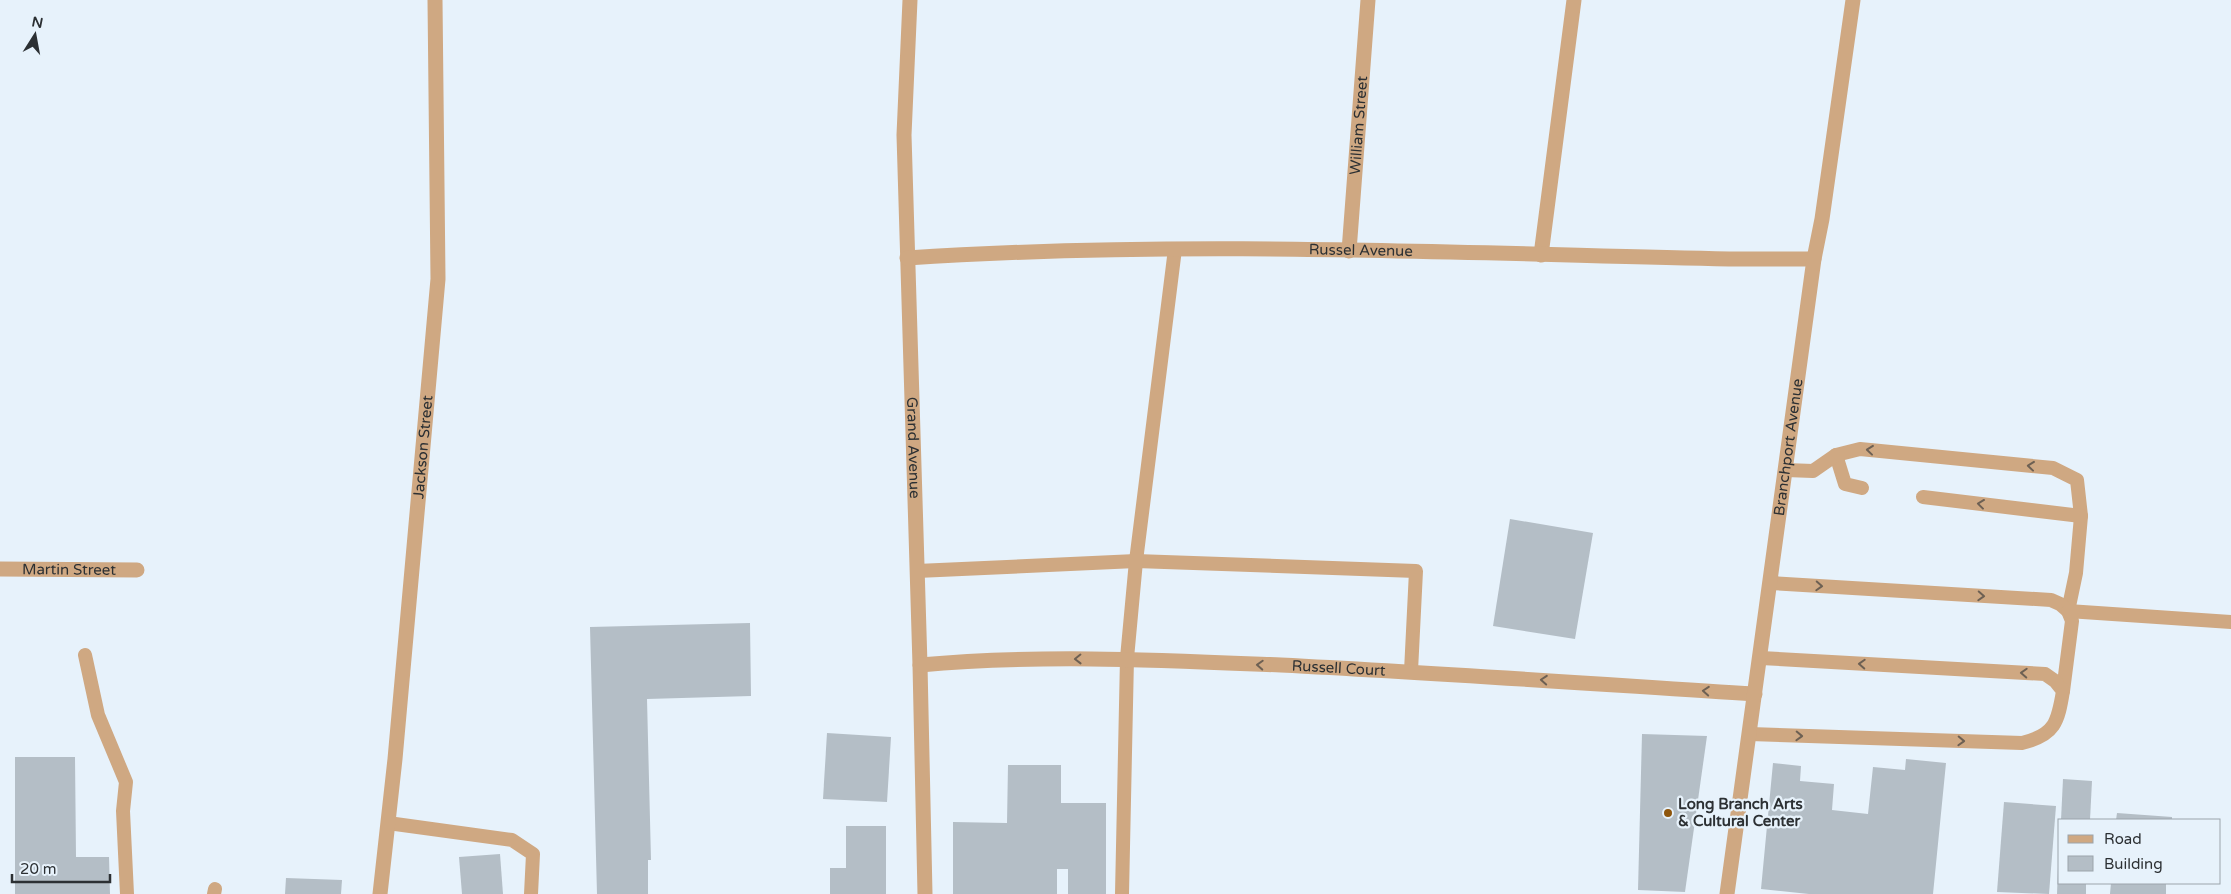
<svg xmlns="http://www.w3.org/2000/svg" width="2231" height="894" font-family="'Varela Round',sans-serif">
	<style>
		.building { fill: #b4bec6 }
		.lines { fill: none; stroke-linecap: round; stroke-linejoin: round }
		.service { stroke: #cfa882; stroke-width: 14 }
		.minor { stroke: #cfa882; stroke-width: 15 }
		.tertiary { stroke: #cfa882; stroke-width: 15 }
		.oneway { stroke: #6d6053 }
		.poi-dot { fill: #8e560d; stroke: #e7f2fb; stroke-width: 2 }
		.labels { text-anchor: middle; stroke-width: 4.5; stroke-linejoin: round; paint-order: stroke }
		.street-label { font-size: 15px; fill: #2c3033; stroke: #e7f2fb }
		.poi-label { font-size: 15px; font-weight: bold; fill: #2c3033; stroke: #e7f2fb; text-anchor: start }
	</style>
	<rect width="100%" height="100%" fill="#e7f2fb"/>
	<g class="building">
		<path d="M 1510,519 L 1593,533 L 1575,639 L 1493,626 Z"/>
		<path d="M 750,623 L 751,696 L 647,699 L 651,860 L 648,860 L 648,894 L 597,894 L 590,627 Z"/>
		<path d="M 827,733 L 891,737 L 887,802 L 823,799 Z"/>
		<path d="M 1642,734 L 1707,736 L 1685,892 L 1638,890 Z"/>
		<path d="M 15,757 L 75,757 L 76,857 L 109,857 L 110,894 L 15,894 Z"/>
		<path d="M 1906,759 L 1946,763 L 1933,894 L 1809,894 L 1761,889 L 1773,763 L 1801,766 L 1800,781 L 1834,784 L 1832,810 L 1868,814 L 1873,767 L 1905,770 Z"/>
		<path d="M 1008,765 L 1061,765 L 1061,803 L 1106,803 L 1106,894 L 1068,894 L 1068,869 L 1057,869 L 1057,894 L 953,894 L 953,822 L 1007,823 Z"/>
		<path d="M 2063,779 L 2092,781 L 2090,820 L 2061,820 Z"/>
		<path d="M 2004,802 L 2056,806 L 2049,894 L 1997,892 Z"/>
		<path d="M 2117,813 L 2172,817 L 2172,820 L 2116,820 Z"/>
		<path d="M 846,826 L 886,826 L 886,894 L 830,894 L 830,868 L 846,868 Z"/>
		<path d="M 500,854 L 503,894 L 462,894 L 459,857 Z"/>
		<path d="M 2058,867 L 2060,883 L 2086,883 L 2086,894 L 2057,894 Z"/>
		<path d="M 286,878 L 342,880 L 341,894 L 285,894 Z"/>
		<path d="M 2111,883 L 2166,883 L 2166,894 L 2110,894 Z"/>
	</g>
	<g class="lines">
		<g class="service">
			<path d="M 1836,455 L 1845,484 L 1862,488"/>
			<path d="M 1786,470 L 1813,471 L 1836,455 L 1860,449 L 2053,468 L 2077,480 L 2081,516 L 2076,573 L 2068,611"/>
			<path d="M 1923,497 L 2081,516"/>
			<path d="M 917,571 L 1136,561 L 1416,571 L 1411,671"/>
			<path d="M 1771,583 L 2051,600 L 2060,604 L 2068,611 L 2072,621 L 2063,691"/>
			<path d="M 2068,611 L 2231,622"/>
			<path d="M 85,655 L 98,715 L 126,782 L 123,811 L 127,894"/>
			<path d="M 1750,734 L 2022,743 C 2055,735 2058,722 2063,691 L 2055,681 L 2045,674 L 1761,658"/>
			<path d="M 388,823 L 512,840 L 533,854 L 531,894"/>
			<path d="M 214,894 L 215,889"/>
			<path d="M 1122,894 L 1127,658 L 1136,561 L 1175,249"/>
		</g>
		<g class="minor">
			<path id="s1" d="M 910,0 L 904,135 L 920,665 L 925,894"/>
			<path id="s2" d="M 1349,251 L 1368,0"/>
			<path d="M 1541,255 L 1574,0"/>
			<path id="s3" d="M 907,258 C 1180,240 1456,253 1729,259 L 1814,259"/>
			<path id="s4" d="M 0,569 L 137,570"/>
			<path id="s5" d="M 920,665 C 1041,654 1161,660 1281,665 C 1439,673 1597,684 1755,694"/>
			<path id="s6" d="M 380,894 L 395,759 L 438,279 L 435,0"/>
		</g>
		<path class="tertiary" id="s7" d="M 1727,894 L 1814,259 L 1822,219 L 1853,0"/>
	</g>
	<defs><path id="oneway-chevron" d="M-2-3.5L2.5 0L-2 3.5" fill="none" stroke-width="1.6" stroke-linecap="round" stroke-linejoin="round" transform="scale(1.25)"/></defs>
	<g class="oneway">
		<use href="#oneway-chevron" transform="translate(1870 450) rotate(-174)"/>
		<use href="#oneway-chevron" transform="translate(2031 466) rotate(-174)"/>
		<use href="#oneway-chevron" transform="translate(1981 504) rotate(-173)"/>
		<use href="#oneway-chevron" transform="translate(1819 586) rotate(3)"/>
		<use href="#oneway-chevron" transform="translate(1981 596) rotate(3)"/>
		<use href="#oneway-chevron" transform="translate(1078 659) rotate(179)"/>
		<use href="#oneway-chevron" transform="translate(1862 664) rotate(-177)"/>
		<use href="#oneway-chevron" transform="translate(1260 665) rotate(-177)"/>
		<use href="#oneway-chevron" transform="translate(2024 673) rotate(-177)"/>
		<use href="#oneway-chevron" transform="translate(1544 680) rotate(-176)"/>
		<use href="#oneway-chevron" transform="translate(1706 691) rotate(-176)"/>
		<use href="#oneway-chevron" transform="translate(1799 736) rotate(2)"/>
		<use href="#oneway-chevron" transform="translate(1961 741) rotate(2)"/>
	</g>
	<circle class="poi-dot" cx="1668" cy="813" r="5"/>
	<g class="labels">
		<g class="street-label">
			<text dy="5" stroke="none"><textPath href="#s2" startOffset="126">William Street</textPath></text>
			<text dy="5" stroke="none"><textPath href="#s3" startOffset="454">Russel Avenue</textPath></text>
			<text dy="5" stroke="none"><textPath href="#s1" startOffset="448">Grand Avenue</textPath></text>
			<text dy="5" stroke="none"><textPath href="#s7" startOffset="451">Branchport Avenue</textPath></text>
			<text dy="5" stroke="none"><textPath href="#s6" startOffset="449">Jackson Street</textPath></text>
			<text dy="5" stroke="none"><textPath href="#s4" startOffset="69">Martin Street</textPath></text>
			<text dy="5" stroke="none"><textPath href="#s5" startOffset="419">Russell Court</textPath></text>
		</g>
		<g class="poi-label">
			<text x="1678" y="809">Long Branch Arts<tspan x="1678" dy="17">&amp; Cultural Center</tspan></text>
		</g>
	</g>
	<rect x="2058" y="819" width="162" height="65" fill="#e7f2fb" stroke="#9ca4ab"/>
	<rect x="2068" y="835" width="25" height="8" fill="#cfa882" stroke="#9ca4ab"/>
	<text x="2104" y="844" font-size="15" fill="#2c3033">Road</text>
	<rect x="2068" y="856" width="25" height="15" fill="#b4bec6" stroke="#9ca4ab"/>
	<text x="2104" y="869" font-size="15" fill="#2c3033">Building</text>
	<g transform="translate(35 35) rotate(11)" stroke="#e7f2fb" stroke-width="4" paint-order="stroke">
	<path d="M0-4L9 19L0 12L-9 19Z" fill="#2c3033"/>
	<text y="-8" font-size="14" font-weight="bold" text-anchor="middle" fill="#2c3033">N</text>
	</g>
	<path d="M12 874v8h98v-8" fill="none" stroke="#2c3033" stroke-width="2.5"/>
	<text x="20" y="874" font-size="15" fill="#2c3033" stroke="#e7f2fb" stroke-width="4" paint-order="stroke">20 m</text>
</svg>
